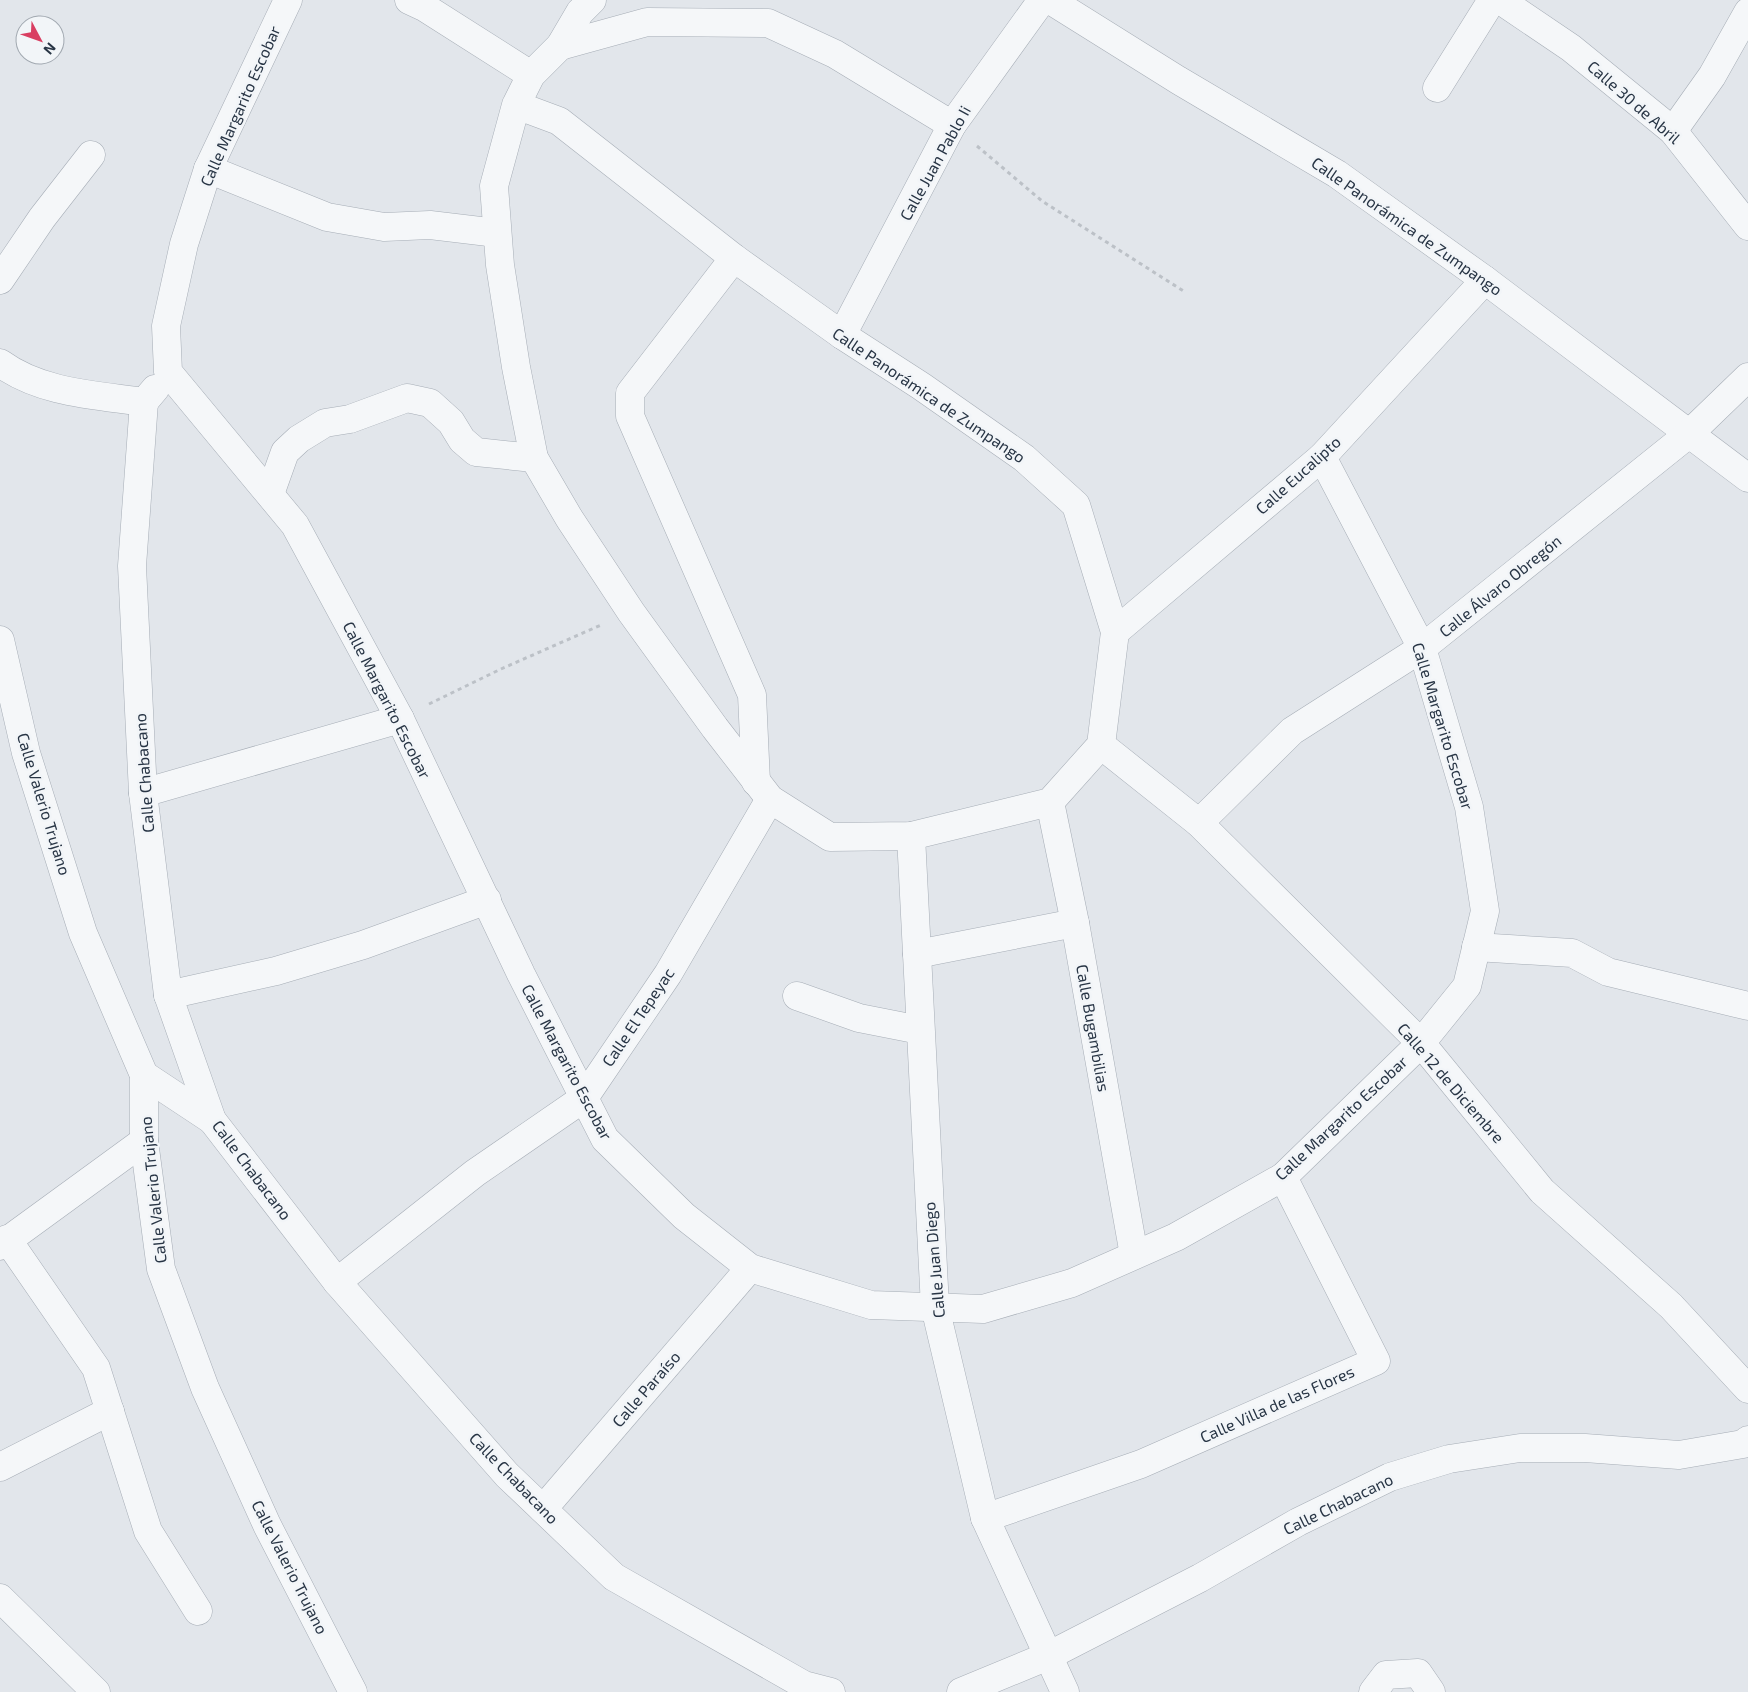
<svg xmlns="http://www.w3.org/2000/svg" width="1748" height="1692" font-family="'Exo 2',sans-serif">
	<style>
		.lines { fill: none; stroke-linecap: round; stroke-linejoin: round }
		.minor-casing { stroke: #a6adb6; stroke-width: 29 }
		.tertiary-casing { stroke: #a6adb6; stroke-width: 29 }
		.path { stroke: #bcc1c7; stroke-width: 3; stroke-dasharray: 4 4; stroke-linecap: butt }
		.minor { stroke: #f5f7f9; stroke-width: 28 }
		.tertiary { stroke: #f5f7f9; stroke-width: 28 }
		.labels { text-anchor: middle; stroke-width: 5; stroke-linejoin: round; paint-order: stroke }
		.street-label { font-size: 16px; fill: #283545; stroke: #f2f5f8 }
	</style>
	<rect width="100%" height="100%" fill="#e2e6eb"/>
	<g class="lines">
		<g class="minor-casing">
			<g id="minor">
				<path d="M 288,0 L 208,169 L 184,244 L 166,326 L 168,372 L 295,525 L 400,719 L 521,974 L 605,1139 L 684,1216 L 750,1268 L 871,1305 L 983,1309 L 1072,1283 L 1176,1237 L 1283,1177 L 1421,1043 L 1467,986 L 1485,911 L 1469,807 L 1422,648 L 1322,457"/>
				<path d="M 409,0 L 424,7 L 531,75"/>
				<path d="M 1050,0 L 1178,80 L 1337,174 L 1485,280 L 1748,478"/>
				<path d="M 1500,0 L 1571,48 L 1673,131 L 1748,226"/>
				<path d="M 560,46 L 647,22 L 768,23 L 835,54 L 952,125"/>
				<path d="M 1437,88 L 1492,0"/>
				<path d="M 516,105 L 559,121 L 734,258 L 842,335 L 921,386 L 1024,458 L 1076,505 L 1115,632 L 1101,745 L 1050,802 L 911,836 L 830,837 L 770,799 L 715,728 L 631,612 L 569,518 L 534,458 L 516,367 L 500,265 L 494,186 L 516,105 L 531,75 L 560,46 L 580,12 L 592,0"/>
				<path d="M 1673,131 L 1712,76 L 1748,12"/>
				<path d="M 208,169 L 327,217 L 384,227 L 430,225 L 497,233"/>
				<path d="M 734,258 L 630,393 L 630,416 L 752,695 L 756,782"/>
				<path d="M 0,280 L 42,218 L 91,155"/>
				<path d="M 842,335 L 952,125 L 1042,0"/>
				<path d="M 0,363 C 41,393 95,395 144,402 L 155,389"/>
				<path d="M 144,402 L 132,566 L 143,793 L 168,995 L 212,1120 L 337,1282 L 507,1475 L 614,1577 L 804,1685 L 831,1692"/>
				<path d="M 270,494 L 285,452 L 299,439 L 325,423 L 350,419 L 407,398 L 430,403 L 451,422 L 462,440 L 476,452 L 534,458"/>
				<path d="M 1115,632 L 1322,457 L 1485,280"/>
				<path d="M 1101,745 L 1199,823 L 1421,1043 L 1542,1191 L 1671,1306 L 1748,1389"/>
				<path d="M 143,793 L 400,719"/>
				<path d="M 1050,802 L 1075,923 L 1134,1255"/>
				<path d="M 1199,823 L 1292,731 L 1422,648 L 1690,433 L 1748,377"/>
				<path d="M 911,836 L 935,1307 L 985,1518 L 1065,1692"/>
				<path d="M 1476,947 L 1572,953 L 1608,972 L 1748,1006"/>
				<path d="M 917,954 L 1075,923"/>
				<path d="M 168,995 L 276,971 L 363,945 L 487,900"/>
				<path d="M 797,996 L 859,1018 L 920,1030"/>
				<path d="M 144,1075 L 212,1120"/>
				<path d="M 7,1239 L 96,1368 L 148,1531 L 198,1611"/>
				<path d="M 0,1246 L 144,1141"/>
				<path d="M 337,1282 L 475,1173 L 584,1098 L 668,974 L 770,799"/>
				<path d="M 0,1467 L 110,1411"/>
				<path d="M 543,1509 L 750,1268"/>
				<path d="M 985,1518 L 1141,1464 L 1376,1361 L 1283,1177"/>
				<path d="M 0,1598 L 96,1692"/>
				<path d="M 961,1692 L 1048,1656 L 1200,1578 L 1298,1522 L 1390,1477 L 1449,1459 L 1520,1448 L 1585,1448 L 1679,1455 L 1743,1444 L 1748,1440"/>
				<path d="M 1373,1692 L 1386,1675 L 1418,1673 L 1431,1692"/>
			</g>
		</g>
		<g class="tertiary-casing">
			<path id="tertiary" d="M 0,640 L 26,753 L 83,933 L 144,1075 L 144,1141 L 161,1269 L 205,1388 L 267,1525 L 353,1692"/>
		</g>
		<g class="path">
			<path d="M 977,146 L 1042,201 L 1185,292"/>
			<path d="M 429,704 L 501,669 L 601,625"/>
		</g>
		<use href="#minor" class="minor"/>
		<use href="#tertiary" class="tertiary"/>
	</g>
	<g class="labels">
		<g class="street-label">
			<text transform="translate(1634 102) rotate(41)" y="6">Calle 30 de Abril</text>
			<text transform="translate(240 106) rotate(-66)" y="6">Calle Margarito Escobar</text>
			<text transform="translate(935 163) rotate(-61)" y="6">Calle Juan Pablo Ii</text>
			<text transform="translate(1407 226) rotate(35)" y="6">Calle Panorámica de Zumpango</text>
			<text transform="translate(929 395) rotate(34)" y="6">Calle Panorámica de Zumpango</text>
			<text transform="translate(1298 475) rotate(-42)" y="6">Calle Eucalipto</text>
			<text transform="translate(1500 586) rotate(-39)" y="6">Calle Álvaro Obregón</text>
			<text transform="translate(387 700) rotate(63)" y="6">Calle Margarito Escobar</text>
			<text transform="translate(1443 726) rotate(73)" y="6">Calle Margarito Escobar</text>
			<text transform="translate(144 773) rotate(-94)" y="6">Calle Chabacano</text>
			<text transform="translate(44 804) rotate(73)" y="6">Calle Valerio Trujano</text>
			<text transform="translate(638 1017) rotate(-56)" y="6">Calle El Tepeyac</text>
			<text transform="translate(1093 1028) rotate(80)" y="6">Calle Bugambilias</text>
			<text transform="translate(567 1062) rotate(62)" y="6">Calle Margarito Escobar</text>
			<text transform="translate(1451 1083) rotate(49)" y="6">Calle 12 de Diciembre</text>
			<text transform="translate(1341 1118) rotate(-43)" y="6">Calle Margarito Escobar</text>
			<text transform="translate(252 1170) rotate(53)" y="6">Calle Chabacano</text>
			<text transform="translate(153 1190) rotate(-96)" y="6">Calle Valerio Trujano</text>
			<text transform="translate(934 1260) rotate(-95)" y="6">Calle Juan Diego</text>
			<text transform="translate(646 1389) rotate(-49)" y="6">Calle Paraíso</text>
			<text transform="translate(1277 1404) rotate(-24)" y="6">Calle Villa de las Flores</text>
			<text transform="translate(514 1478) rotate(46)" y="6">Calle Chabacano</text>
			<text transform="translate(1338 1504) rotate(-26)" y="6">Calle Chabacano</text>
			<text transform="translate(290 1567) rotate(63)" y="6">Calle Valerio Trujano</text>
		</g>
	</g>
	<g transform="translate(40 40) rotate(131)"><circle r="24" fill="#f2f5f8" stroke="#a1a8b0"/>
	<path d="M0-4L9 19L0 12L-9 19Z" fill="#d93e61"/>
	<text y="-8" font-size="14" font-weight="bold" text-anchor="middle" fill="#283545">N</text>
	</g>
</svg>
